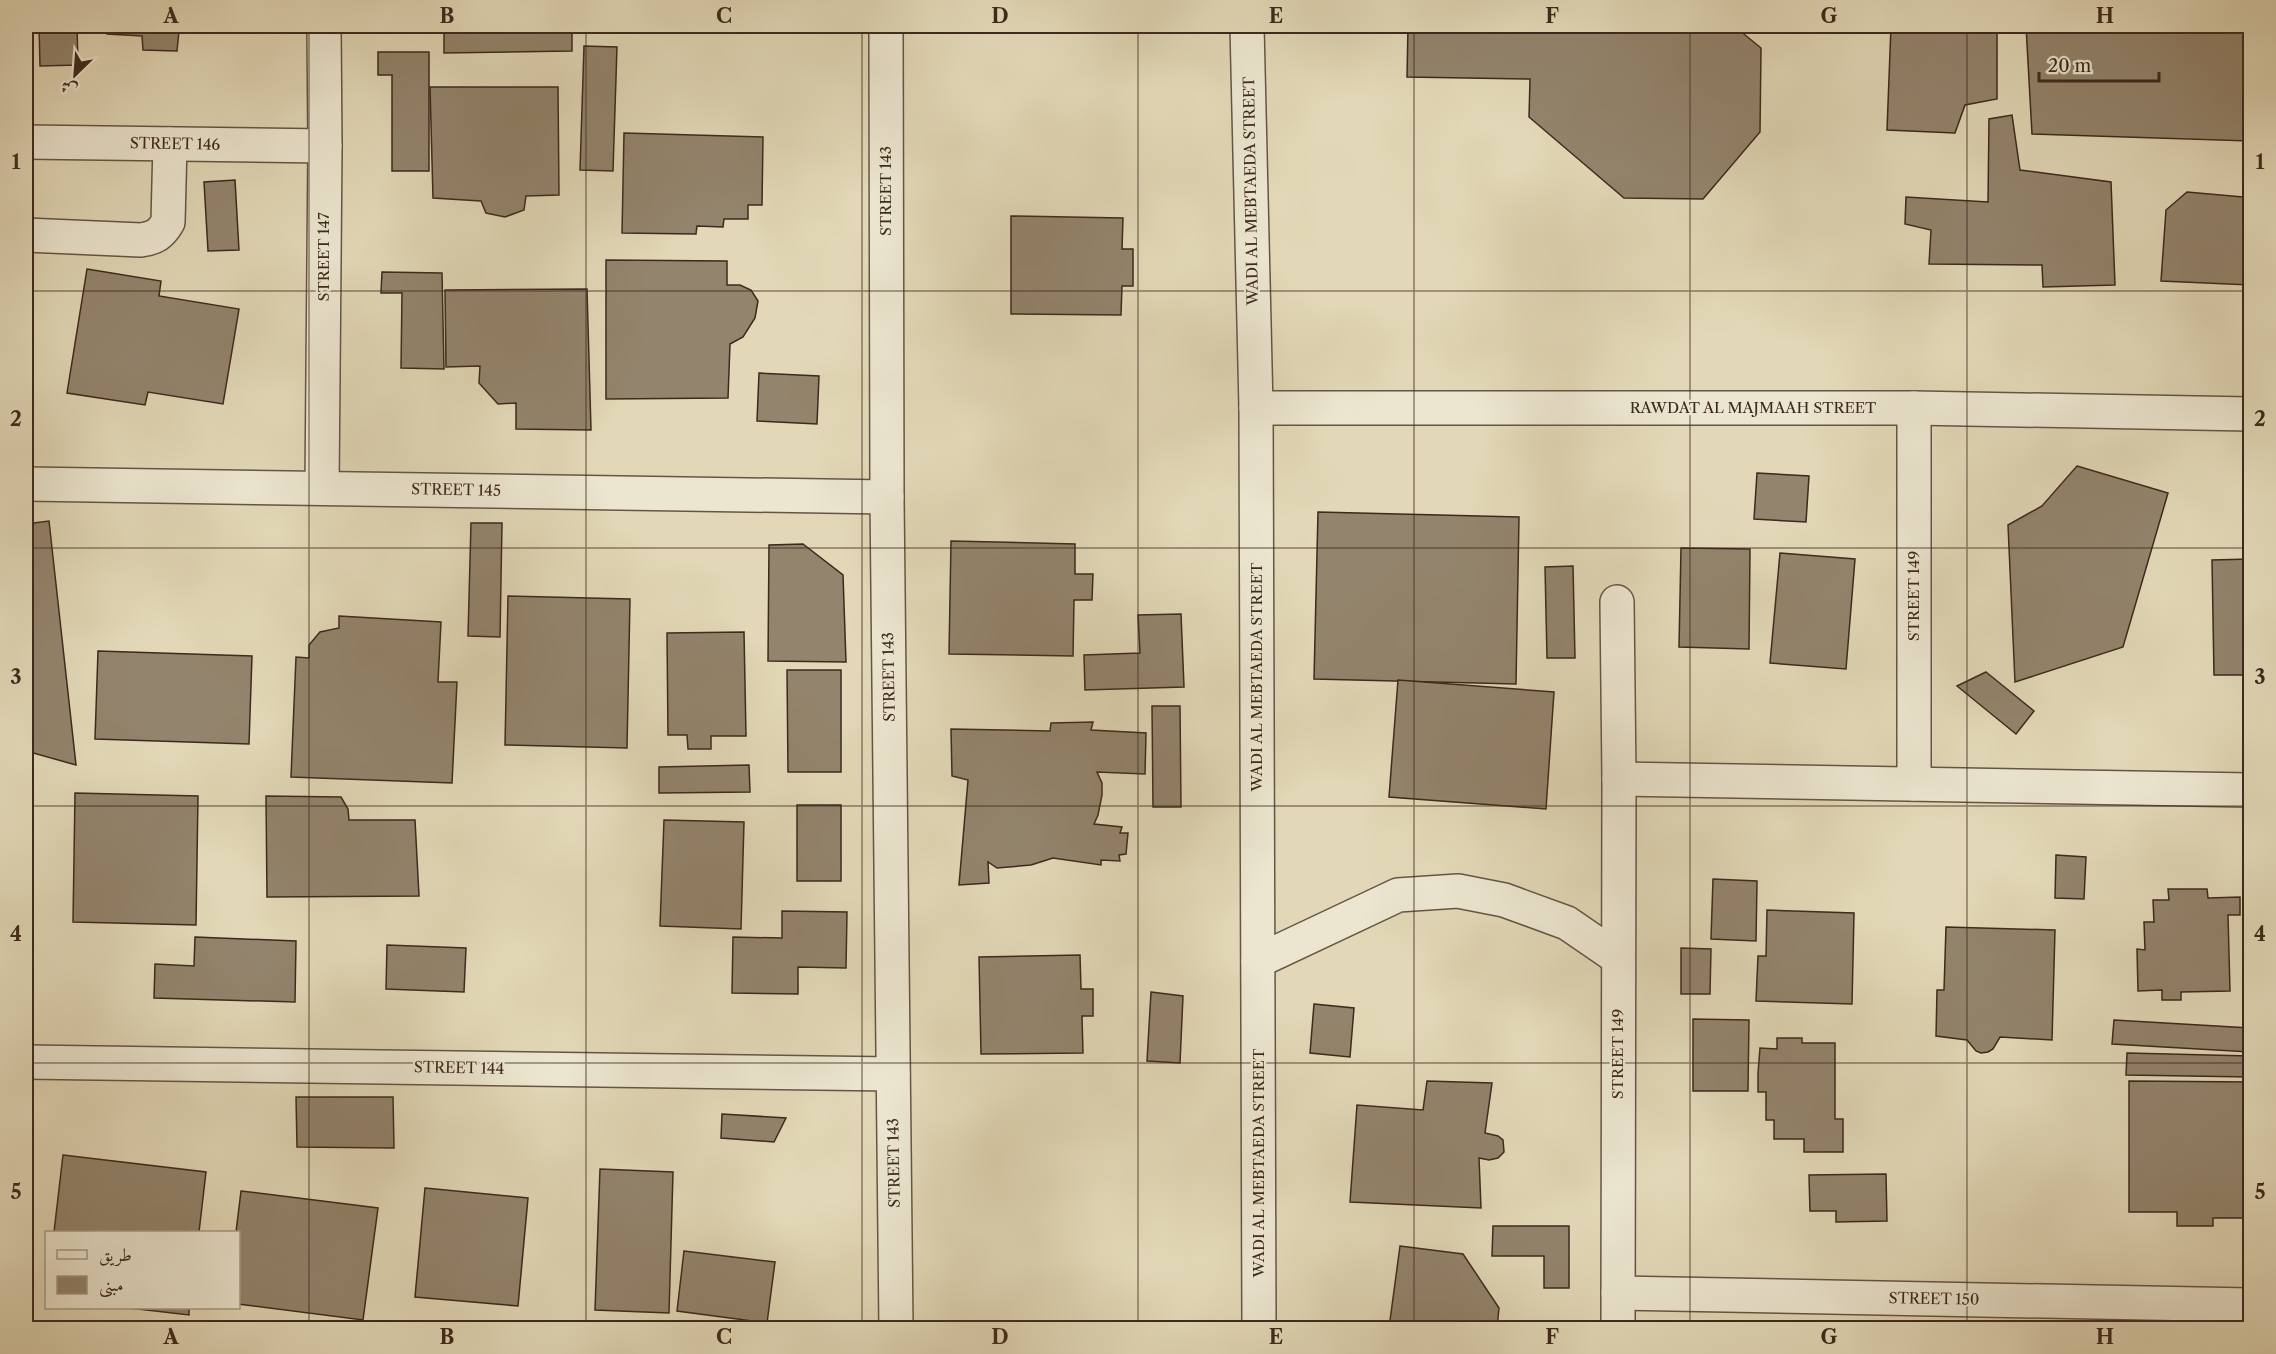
<svg xmlns="http://www.w3.org/2000/svg" width="2276" height="1354" font-family="'Libre Caslon Text',Amiri,serif">
	<style>
		.building { fill: #93846d; stroke: #3d291d; stroke-width: 1.5 }
		.lines { fill: none; stroke-linecap: round; stroke-linejoin: round }
		.minor-casing { stroke: #654; stroke-width: 36 }
		.minor { stroke: #ece6d0; stroke-width: 33 }
		.grid { fill: none; stroke: #3d291d; stroke-width: 1.5; stroke-opacity: 0.55 }
		.labels { text-anchor: middle; stroke-width: 4.5; stroke-linejoin: round; paint-order: stroke }
		.street-label { font-size: 15px; fill: #3d291d; stroke: #ece6d0 }
		.neatline { fill: none; stroke: #3d291d; stroke-width: 2 }
		.grid-label { font-size: 20px; text-anchor: middle; font-weight: bold; fill: #3d291d }
	</style>
	<rect width="100%" height="100%" fill="#e2d8b7"/>
	<filter id="stains"><feTurbulence type="fractalNoise" baseFrequency=".00333" numOctaves="4"/><feColorMatrix values="0 0 0 0 .2 0 0 0 0 .09 0 0 0 0 .02 0 0 0 .5 -.17"/></filter>
	<radialGradient id="worn" r=".72"><stop offset=".6" stop-color="#630" stop-opacity="0"/><stop offset="1" stop-color="#630" stop-opacity=".3"/></radialGradient>
	<g class="building">
		<path d="M 39,26 L 77,26 L 78,65 L 40,66 Z"/>
		<path d="M 107,26 L 206,26 L 197,32 L 179,31 L 177,51 L 143,50 L 142,36 L 107,34 Z"/>
		<path d="M 444,26 L 572,26 L 572,51 L 444,53 Z"/>
		<path d="M 1408,26 L 1734,26 L 1761,48 L 1760,132 L 1703,199 L 1624,198 L 1529,117 L 1530,79 L 1407,77 Z"/>
		<path d="M 1891,26 L 1997,26 L 1997,99 L 1965,105 L 1955,133 L 1887,130 Z"/>
		<path d="M 2026,26 L 2246,26 L 2250,141 L 2032,134 Z"/>
		<path d="M 584,46 L 617,47 L 613,171 L 580,170 Z"/>
		<path d="M 378,52 L 429,52 L 429,171 L 392,171 L 392,75 L 378,75 Z"/>
		<path d="M 430,87 L 558,87 L 559,195 L 526,196 L 524,210 L 505,217 L 486,213 L 481,201 L 433,198 Z"/>
		<path d="M 2012,115 L 2020,170 L 2111,182 L 2115,285 L 2043,287 L 2042,265 L 1929,264 L 1931,230 L 1905,224 L 1906,197 L 1988,202 L 1989,119 Z"/>
		<path d="M 624,133 L 763,137 L 762,205 L 748,205 L 748,219 L 724,219 L 723,227 L 697,226 L 696,234 L 622,233 Z"/>
		<path d="M 235,180 L 239,250 L 208,251 L 204,182 Z"/>
		<path d="M 2187,192 L 2243,197 L 2250,195 L 2250,285 L 2161,281 L 2166,210 Z"/>
		<path d="M 1011,216 L 1123,218 L 1122,249 L 1133,249 L 1133,286 L 1122,286 L 1121,315 L 1011,314 Z"/>
		<path d="M 606,260 L 727,261 L 727,285 L 740,285 L 751,290 L 758,301 L 755,318 L 743,337 L 730,344 L 728,398 L 606,399 Z"/>
		<path d="M 87,269 L 161,281 L 159,296 L 239,309 L 223,404 L 148,392 L 145,405 L 67,393 Z"/>
		<path d="M 382,272 L 442,273 L 444,369 L 401,368 L 402,293 L 381,293 Z"/>
		<path d="M 587,289 L 591,430 L 516,429 L 516,403 L 498,404 L 479,383 L 480,366 L 446,367 L 445,290 Z"/>
		<path d="M 759,373 L 819,376 L 817,424 L 757,421 Z"/>
		<path d="M 2077,466 L 2168,493 L 2123,647 L 2015,682 L 2008,525 L 2042,506 Z"/>
		<path d="M 1757,473 L 1809,476 L 1806,522 L 1754,519 Z"/>
		<path d="M 1318,512 L 1519,517 L 1516,684 L 1314,679 Z"/>
		<path d="M 49,521 L 76,765 L 26,751 L 26,644 L 32,621 L 26,619 L 26,524 Z"/>
		<path d="M 471,523 L 502,523 L 500,637 L 468,636 Z"/>
		<path d="M 951,541 L 1075,544 L 1075,574 L 1093,574 L 1092,600 L 1074,600 L 1073,656 L 949,654 Z"/>
		<path d="M 803,544 L 843,575 L 846,662 L 768,661 L 769,545 Z"/>
		<path d="M 1681,548 L 1750,549 L 1749,649 L 1679,647 Z"/>
		<path d="M 1780,553 L 1855,559 L 1846,669 L 1770,663 Z"/>
		<path d="M 2250,559 L 2250,675 L 2214,675 L 2212,560 Z"/>
		<path d="M 1573,566 L 1575,658 L 1547,658 L 1545,567 Z"/>
		<path d="M 508,596 L 630,599 L 627,748 L 505,745 Z"/>
		<path d="M 1181,614 L 1184,687 L 1085,690 L 1084,655 L 1140,653 L 1138,615 Z"/>
		<path d="M 339,616 L 441,622 L 438,682 L 457,682 L 452,783 L 291,777 L 296,657 L 309,658 L 309,645 L 320,632 L 339,628 Z"/>
		<path d="M 26,619 L 32,621 L 26,637 Z"/>
		<path d="M 744,632 L 746,736 L 711,736 L 711,749 L 688,749 L 687,735 L 668,735 L 667,633 Z"/>
		<path d="M 98,651 L 252,656 L 249,744 L 95,739 Z"/>
		<path d="M 787,670 L 841,670 L 841,772 L 788,772 Z"/>
		<path d="M 1986,672 L 2034,711 L 2016,734 L 1957,686 Z"/>
		<path d="M 1398,680 L 1554,692 L 1546,809 L 1389,797 Z"/>
		<path d="M 1152,706 L 1180,706 L 1181,807 L 1153,807 Z"/>
		<path d="M 1093,722 L 1091,730 L 1146,733 L 1145,774 L 1097,772 L 1102,783 L 1102,795 L 1098,815 L 1094,824 L 1122,827 L 1120,833 L 1128,833 L 1126,854 L 1119,855 L 1120,861 L 1101,860 L 1101,865 L 1053,858 L 1031,865 L 997,868 L 988,862 L 989,883 L 959,885 L 968,780 L 952,776 L 951,729 L 1050,731 L 1051,723 Z"/>
		<path d="M 749,765 L 750,792 L 659,793 L 659,767 Z"/>
		<path d="M 75,793 L 198,796 L 196,925 L 73,922 Z"/>
		<path d="M 266,796 L 341,797 L 348,809 L 349,820 L 415,820 L 419,896 L 267,897 Z"/>
		<rect x="797" y="805" width="44" height="76"/>
		<path d="M 664,820 L 744,822 L 741,929 L 660,926 Z"/>
		<path d="M 2056,855 L 2086,857 L 2084,899 L 2055,898 Z"/>
		<path d="M 1713,879 L 1757,881 L 1756,941 L 1711,939 Z"/>
		<path d="M 2168,889 L 2207,889 L 2208,898 L 2240,897 L 2240,915 L 2228,915 L 2230,991 L 2181,992 L 2181,1000 L 2162,1000 L 2162,990 L 2138,991 L 2137,949 L 2145,950 L 2144,922 L 2154,922 L 2153,900 L 2169,900 Z"/>
		<path d="M 1767,910 L 1854,913 L 1852,1004 L 1756,1001 L 1758,956 L 1766,956 Z"/>
		<path d="M 782,911 L 847,912 L 846,968 L 798,967 L 798,994 L 732,993 L 733,937 L 782,938 Z"/>
		<path d="M 1946,927 L 2055,930 L 2052,1040 L 2000,1037 L 1993,1049 L 1988,1052 L 1981,1053 L 1976,1051 L 1967,1040 L 1936,1036 L 1937,990 L 1944,990 Z"/>
		<path d="M 195,937 L 296,941 L 295,1002 L 154,998 L 155,964 L 194,966 Z"/>
		<path d="M 387,945 L 466,948 L 464,992 L 386,989 Z"/>
		<path d="M 1681,948 L 1711,949 L 1710,994 L 1681,994 Z"/>
		<path d="M 1080,955 L 1081,989 L 1093,989 L 1093,1016 L 1082,1016 L 1083,1053 L 981,1054 L 979,957 Z"/>
		<path d="M 1151,992 L 1183,996 L 1180,1063 L 1147,1061 Z"/>
		<path d="M 1314,1004 L 1354,1008 L 1350,1057 L 1310,1053 Z"/>
		<path d="M 1693,1019 L 1749,1020 L 1748,1091 L 1693,1091 Z"/>
		<path d="M 2114,1020 L 2250,1028 L 2250,1052 L 2112,1044 Z"/>
		<path d="M 1777,1038 L 1802,1038 L 1802,1043 L 1835,1043 L 1835,1119 L 1843,1119 L 1843,1152 L 1804,1152 L 1804,1139 L 1774,1139 L 1774,1120 L 1766,1120 L 1766,1092 L 1758,1092 L 1758,1073 L 1760,1048 L 1777,1049 Z"/>
		<path d="M 2127,1053 L 2250,1056 L 2250,1077 L 2126,1075 Z"/>
		<path d="M 1427,1081 L 1492,1083 L 1485,1133 L 1498,1136 L 1503,1140 L 1504,1152 L 1498,1158 L 1489,1160 L 1479,1158 L 1481,1208 L 1350,1202 L 1357,1105 L 1423,1110 Z"/>
		<path d="M 2129,1081 L 2250,1082 L 2250,1218 L 2213,1218 L 2213,1226 L 2177,1226 L 2177,1212 L 2129,1212 Z"/>
		<path d="M 296,1097 L 393,1097 L 394,1148 L 297,1147 Z"/>
		<path d="M 722,1114 L 786,1118 L 774,1142 L 721,1138 Z"/>
		<path d="M 63,1155 L 206,1172 L 199,1232 L 54,1232 Z"/>
		<path d="M 600,1169 L 673,1172 L 669,1313 L 595,1310 Z"/>
		<path d="M 1886,1174 L 1887,1221 L 1836,1222 L 1836,1211 L 1810,1211 L 1809,1175 Z"/>
		<path d="M 425,1188 L 528,1198 L 518,1306 L 415,1297 Z"/>
		<path d="M 241,1191 L 378,1208 L 363,1320 L 238,1304 L 238,1232 L 236,1232 Z"/>
		<path d="M 1493,1226 L 1569,1226 L 1569,1288 L 1544,1288 L 1544,1256 L 1492,1256 Z"/>
		<path d="M 1400,1246 L 1463,1254 L 1499,1308 L 1497,1328 L 1389,1328 Z"/>
		<path d="M 684,1251 L 775,1262 L 767,1323 L 677,1311 Z"/>
		<path d="M 129,1308 L 189,1308 L 189,1315 Z"/>
	</g>
	<g class="lines">
		<g class="minor-casing">
			<g id="minor">
				<path d="M 886,26 L 887,497 L 896,1328"/>
				<path d="M 1247,26 L 1256,408 L 1259,1328"/>
				<path d="M 26,142 L 325,146"/>
				<path d="M 26,235 L 141,240 C 155,238 161,234 168,222 L 170,144"/>
				<path d="M 1256,408 L 1914,408 L 2250,414"/>
				<path d="M 1914,408 L 1914,784"/>
				<path d="M 26,484 L 887,497"/>
				<path d="M 322,488 L 325,146 L 324,26"/>
				<path d="M 1617,602 L 1619,779 L 1618,1328"/>
				<path d="M 1619,779 L 2250,790"/>
				<path d="M 1258,961 L 1398,895 L 1458,891 L 1504,900 L 1567,923 L 1618,958"/>
				<path d="M 26,1062 L 893,1074"/>
				<path d="M 1618,1293 L 2250,1305"/>
			</g>
		</g>
		<use href="#minor" class="minor"/>
	</g>
	<path class="grid" d="M 309,26 L 309,1328M 586,26 L 586,1328M 862,26 L 862,1328M 1138,26 L 1138,1328M 1414,26 L 1414,1328M 1690,26 L 1690,1328M 1967,26 L 1967,1328M 26,291 L 2250,291M 26,548 L 2250,548M 26,806 L 2250,806M 26,1063 L 2250,1063"/>
	<g class="labels">
		<g class="street-label">
			<text transform="translate(175 144) rotate(1)" y="5">STREET 146</text>
			<text transform="translate(886 191) rotate(-90)" y="5">STREET 143</text>
			<text transform="translate(1251 191) rotate(-91)" y="5">WADI AL MEBTAEDA STREET</text>
			<text transform="translate(324 257) rotate(-90)" y="5">STREET 147</text>
			<text x="1753" y="413">RAWDAT AL MAJMAAH STREET</text>
			<text transform="translate(456 490) rotate(1)" y="5">STREET 145</text>
			<text transform="translate(1914 596) rotate(-90)" y="5">STREET 149</text>
			<text transform="translate(889 677) rotate(-91)" y="5">STREET 143</text>
			<text transform="translate(1257 677) rotate(-90)" y="5">WADI AL MEBTAEDA STREET</text>
			<text transform="translate(1618 1054) rotate(-90)" y="5">STREET 149</text>
			<text transform="translate(459 1068) rotate(1)" y="5">STREET 144</text>
			<text transform="translate(894 1163) rotate(-91)" y="5">STREET 143</text>
			<text transform="translate(1259 1163) rotate(-90)" y="5">WADI AL MEBTAEDA STREET</text>
			<text transform="translate(1934 1299) rotate(1)" y="5">STREET 150</text>
		</g>
	</g>
	<rect width="2276" height="1354" fill="none" stroke="#e2d8b7" stroke-width="66"/>
	<rect x="45" y="1231" width="195" height="78" fill="#ece6d0" stroke="#a69a88" stroke-width="1.5"/>
	<rect x="57" y="1250" width="30" height="9" fill="#ece6d0" stroke="#a69a88" stroke-width="1.5"/>
	<text x="99" y="1261" font-size="18" fill="#3d291d">طريق</text>
	<rect x="57" y="1276" width="30" height="18" fill="#93846d" stroke="#a69a88" stroke-width="1.5"/>
	<text x="99" y="1291" font-size="18" fill="#3d291d">مبنى</text>
	<g transform="translate(75 75) rotate(205)" stroke="#ece6d0" stroke-width="4.5" paint-order="stroke">
	<path d="M0-4.5L10 22L0 15L-10 22Z" fill="#3d291d"/>
	<text y="-9" font-size="16" font-weight="bold" text-anchor="middle" fill="#3d291d">ش</text>
	</g>
	<path d="M2039 72v9h120v-9" fill="none" stroke="#3d291d" stroke-width="3"/>
	<text x="2048" y="72" font-size="18" fill="#3d291d" stroke="#ece6d0" stroke-width="4.5" paint-order="stroke">20 m</text>
	<rect x="33" y="33" width="2210" height="1288" class="neatline"/>
	<g class="grid-label">
		<text x="171" y="23">A</text>
		<text x="447" y="23">B</text>
		<text x="724" y="23">C</text>
		<text x="1000" y="23">D</text>
		<text x="1276" y="23">E</text>
		<text x="1552" y="23">F</text>
		<text x="1829" y="23">G</text>
		<text x="2105" y="23">H</text>
		<text x="16" y="169">1</text>
		<text x="2260" y="169">1</text>
		<text x="16" y="426">2</text>
		<text x="2260" y="426">2</text>
		<text x="16" y="684">3</text>
		<text x="2260" y="684">3</text>
		<text x="16" y="941">4</text>
		<text x="2260" y="941">4</text>
		<text x="16" y="1199">5</text>
		<text x="2260" y="1199">5</text>
		<text x="171" y="1344">A</text>
		<text x="447" y="1344">B</text>
		<text x="724" y="1344">C</text>
		<text x="1000" y="1344">D</text>
		<text x="1276" y="1344">E</text>
		<text x="1552" y="1344">F</text>
		<text x="1829" y="1344">G</text>
		<text x="2105" y="1344">H</text>
	</g>
	<rect width="100%" height="100%" filter="url(#stains)"/>
	<rect width="100%" height="100%" fill="url(#worn)"/>
</svg>
